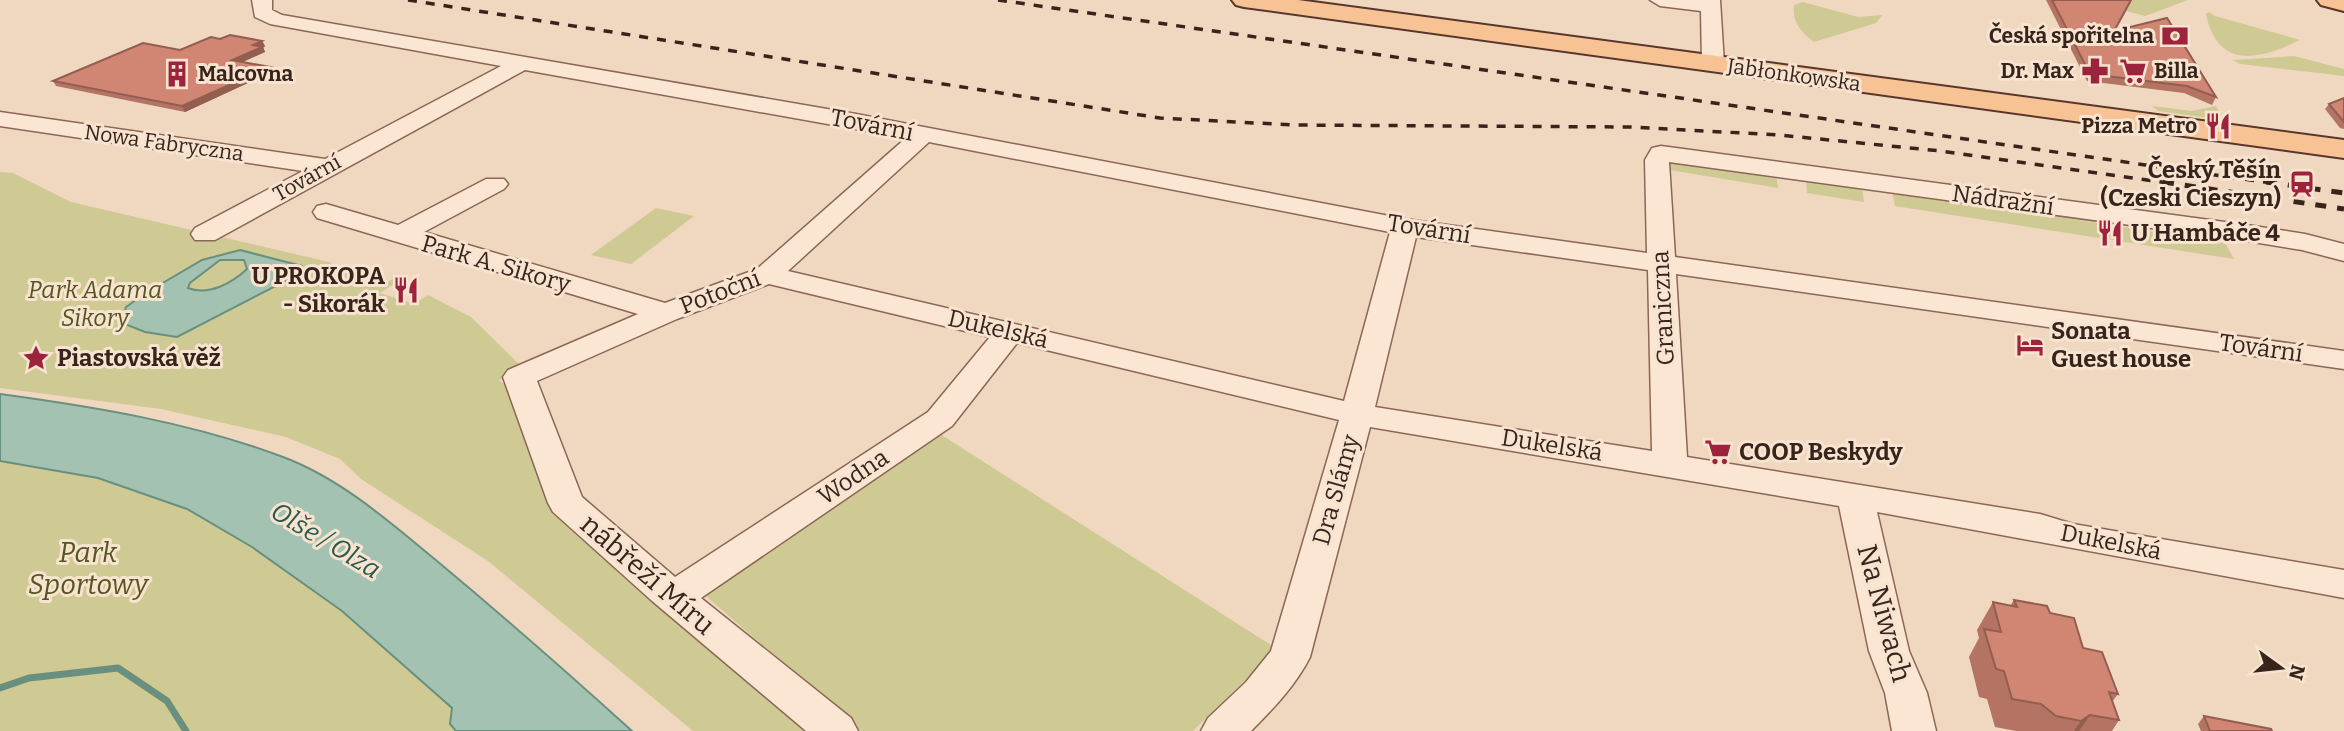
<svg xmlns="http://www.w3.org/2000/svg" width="2344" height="731" font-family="Bitter,serif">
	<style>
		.green { fill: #cfc993 }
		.water { fill: #a3c2b2; stroke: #69907e; stroke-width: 2; fill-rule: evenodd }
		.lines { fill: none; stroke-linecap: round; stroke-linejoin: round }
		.stream { stroke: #69907e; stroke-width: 7 }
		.minor-casing { stroke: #8a6756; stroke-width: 3 }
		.major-casing { stroke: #58362b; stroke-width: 4 }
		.minor { fill: #fbe6d3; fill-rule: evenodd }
		.major { fill: #f7c394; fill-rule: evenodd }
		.rail-far1 { stroke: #39241c; stroke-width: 3.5; stroke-dasharray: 9 9; stroke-linecap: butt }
		.rail { stroke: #39241c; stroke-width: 5; stroke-dasharray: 11 11; stroke-linecap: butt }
		.wall { fill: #b47363 }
		.shaded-wall { fill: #925e50 }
		.building { fill: #d18673; stroke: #925e50; stroke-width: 2 }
		.labels { text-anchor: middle; stroke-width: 6; stroke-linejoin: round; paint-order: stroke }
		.far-poi-label { font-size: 21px; font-weight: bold; fill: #39241c; stroke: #f7e3cf; text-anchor: end }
		.far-street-label { font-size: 21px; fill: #39241c; stroke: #f7e3cf }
		.street-label { font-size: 24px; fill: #39241c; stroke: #f7e3cf }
		.poi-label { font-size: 24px; font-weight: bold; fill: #39241c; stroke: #f7e3cf; text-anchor: start }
		.park-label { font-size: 24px; font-style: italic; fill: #545721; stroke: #f7e3cf }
		.water-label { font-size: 26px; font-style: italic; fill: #2a5a4d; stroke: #f7e3cf }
		.near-park-label { font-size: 28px; font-style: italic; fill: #545721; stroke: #f7e3cf }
		.near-street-label { font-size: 28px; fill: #39241c; stroke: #f7e3cf }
	</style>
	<rect width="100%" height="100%" fill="#f0d7bf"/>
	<g class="green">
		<path d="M 2132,0 L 2188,0 L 2145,16 L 2126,11 Z"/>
		<path d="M 1803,2 L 1858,17 L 1882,15 L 1876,23 L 1814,42 C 1801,32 1792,22 1794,5 Z"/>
		<path d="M 2209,12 L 2215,16 L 2300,40 C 2259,60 2218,70 2206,14 Z"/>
		<path d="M 2294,56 L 2344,69 L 2344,76 L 2240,64 L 2233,60 Z"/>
		<path d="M 2152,106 L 2192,111 L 2216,106 L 2221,115 L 2215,115 L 2216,119 L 2158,111 Z"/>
		<path d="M 1669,158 L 1776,174 L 1778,188 L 1670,170 Z"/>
		<path d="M 0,172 L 13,173 L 71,202 L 329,262 L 343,272 L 384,284 L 393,279 L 399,281 L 380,293 L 414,304 L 428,295 L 471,317 L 522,367 L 499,380 L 517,395 L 554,507 L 819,731 L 693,731 L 488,561 L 361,479 L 340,459 L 286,437 L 161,409 L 0,388 Z"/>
		<path d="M 1806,178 L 1862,187 L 1864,202 L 1807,193 Z"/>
		<path d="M 1892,191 L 2225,243 L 2234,259 L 1895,206 Z"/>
		<path d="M 656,208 L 694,216 L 631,264 L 591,255 Z"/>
		<path d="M 940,434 L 1277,649 L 1193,731 L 861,731 L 698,589 Z"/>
		<path d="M 0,461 L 98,478 L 187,509 L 252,547 L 342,612 L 452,708 L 450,724 L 456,731 L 0,731 Z"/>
	</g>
	<g class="water">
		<path d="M 240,250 L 302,266 L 299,274 L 177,337 L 145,332 L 122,323 L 126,307 L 144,294 L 202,260 ZM 220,260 L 244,260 L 247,269 C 232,283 209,296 188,288 L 190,283 Z"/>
		<path d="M 0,394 C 96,407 193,423 283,457 C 340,478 391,523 437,561 C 503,616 568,673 632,731 L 456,731 L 450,724 L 452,708 L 342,611 L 252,547 L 187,509 L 98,478 L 0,461 Z"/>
	</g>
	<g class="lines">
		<path class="stream" d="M 0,688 L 29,678 L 118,668 L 167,701 L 186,731"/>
		<g class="minor-casing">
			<g id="minor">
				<path d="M 252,0 L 272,0 L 272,10 L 282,15 L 856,114 L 1405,219 L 1647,253 L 1645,160 L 1652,148 L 1661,146 L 2247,225 L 2305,234 L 2344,244 L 2344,261 L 2302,250 L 2247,241 L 1669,162 L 1675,257 L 2344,351 L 2344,369 L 1676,274 L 1687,457 L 2040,514 L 2073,524 L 2344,570 L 2344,598 L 1877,512 L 1909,651 L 1927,693 L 1936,731 L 1892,731 L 1885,693 L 1869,651 L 1839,506 L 1370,427 L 1310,657 C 1296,685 1273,709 1251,731 L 1201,731 L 1208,718 L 1246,682 L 1271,651 L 1339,420 L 1017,343 L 952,426 L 701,598 L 851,718 L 858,731 L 806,731 L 651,600 L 553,512 L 548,503 L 503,377 L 508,370 L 638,314 L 317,218 L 313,212 L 317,206 L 326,204 L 398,225 L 486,179 L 504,179 L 508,184 L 504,189 L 424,232 L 665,303 L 757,269 L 906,138 L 525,70 L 215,240 L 195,240 L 191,234 L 195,228 L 303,171 L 0,126 L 0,112 L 325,159 L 501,66 L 270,24 L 255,17 ZM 929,142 L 1390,232 L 1344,401 L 788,271 ZM 1416,237 L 1648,270 L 1652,451 L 1375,407 ZM 769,284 L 990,337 L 928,412 L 675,577 L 582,497 L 537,381 L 677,319 Z"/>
				<path d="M 1650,0 L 1720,0 L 1724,64 L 1721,69 L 1713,71 L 1702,64 L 1701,11 L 1660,6 Z"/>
			</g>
		</g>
		<g class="major-casing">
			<g id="major">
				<path d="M 1232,0 L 1298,0 L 2344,140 L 2344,158 L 1244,7 L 1236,5 Z"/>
				<path d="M 2317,0 L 2344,0 L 2344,11 L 2321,5 Z"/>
			</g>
		</g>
		<use href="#minor" class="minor"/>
		<use href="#major" class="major"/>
		<g class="rail-far1">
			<path d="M 408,0 L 1160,118 L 1294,125 L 1631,127 L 1779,135 L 1941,151 L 2175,184"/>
			<path d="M 998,0 L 2278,184"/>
		</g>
		<g class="rail">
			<path d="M 2163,182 L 2344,209"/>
			<path d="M 2266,182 L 2344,193"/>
		</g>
	</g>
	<g class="wall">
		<path d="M 2046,0 L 2132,0 L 2115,31 L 2216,97 L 2212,105 L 2184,93 L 2087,81 Z"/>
		<path d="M 220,39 L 262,41 L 265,46 L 263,47 L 265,52 L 243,62 L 270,67 L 272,72 L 185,112 L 56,86 L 53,81 L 180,50 Z"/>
		<path d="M 2344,98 L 2344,129 L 2340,128 L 2325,109 L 2329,104 Z"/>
		<path d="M 2014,600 L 2050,613 L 2083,648 L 2118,694 L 2112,702 L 2119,720 L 2112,731 L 2016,731 L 1995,727 L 1987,699 L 1979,697 L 1969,657 L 1979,638 L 1977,630 L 1993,602 L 2010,606 Z"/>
		<path d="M 2204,716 L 2272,731 L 2201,731 L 2198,724 Z"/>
	</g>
	<g class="shaded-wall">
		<path d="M 262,41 L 265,46 L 263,47 L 265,52 L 235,65 L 232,60 L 253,45 Z"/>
		<path d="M 270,67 L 272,72 L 185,112 L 182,106 Z"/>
		<path d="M 2090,715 L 2079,731 L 2074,731 L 2081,721 Z"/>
	</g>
	<g class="building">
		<path d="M 2052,0 L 2131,0 L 2114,31 L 2167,18 L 2216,97 L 2187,86 L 2090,74 Z"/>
		<path d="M 230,35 L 262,41 L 253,45 L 262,47 L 232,60 L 270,67 L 182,106 L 53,81 L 143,43 L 180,50 L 211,37 L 220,39 Z"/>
		<path d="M 2344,98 L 2344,122 L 2329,104 Z"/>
		<path d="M 2014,600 L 2047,606 L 2050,613 L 2074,618 L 2083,648 L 2102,652 L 2118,694 L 2109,692 L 2119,720 L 2090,715 L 2081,721 L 2056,716 L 2041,704 L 2012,699 L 2004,671 L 1996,669 L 1984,629 L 2001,632 L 1993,602 L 2017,607 Z"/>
		<path d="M 2204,716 L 2271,729 L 2272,731 L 2210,731 Z"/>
	</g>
	<defs>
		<g id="bank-bare" transform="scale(2.1)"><path d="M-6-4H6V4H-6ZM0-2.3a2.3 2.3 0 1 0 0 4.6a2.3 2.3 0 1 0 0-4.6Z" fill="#9d233d" stroke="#f7e3cf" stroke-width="2.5" paint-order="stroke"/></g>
		<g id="pharmacy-bare" transform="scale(2.1)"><path d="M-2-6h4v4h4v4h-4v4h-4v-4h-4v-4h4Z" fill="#9d233d" stroke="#f7e3cf" stroke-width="2.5" paint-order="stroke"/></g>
		<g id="supermarket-bare" transform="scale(2.1)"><path d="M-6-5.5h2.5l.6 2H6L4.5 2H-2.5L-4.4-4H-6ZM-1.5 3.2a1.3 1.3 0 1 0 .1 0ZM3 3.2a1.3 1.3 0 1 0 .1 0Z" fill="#9d233d" stroke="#f7e3cf" stroke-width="2.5" paint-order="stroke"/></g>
		<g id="building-bare" transform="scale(2.1)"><path d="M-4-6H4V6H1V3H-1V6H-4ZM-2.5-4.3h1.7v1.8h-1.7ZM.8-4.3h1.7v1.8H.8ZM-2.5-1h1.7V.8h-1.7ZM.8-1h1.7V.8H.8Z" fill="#9d233d" stroke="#f7e3cf" stroke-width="2.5" paint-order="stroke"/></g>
		<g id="restaurant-bare" transform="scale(2.1)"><path d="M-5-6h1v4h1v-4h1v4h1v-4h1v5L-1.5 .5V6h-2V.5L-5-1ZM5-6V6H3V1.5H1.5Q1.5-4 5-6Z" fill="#9d233d" stroke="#f7e3cf" stroke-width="2.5" paint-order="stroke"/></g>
		<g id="station-bare" transform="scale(2.1)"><path d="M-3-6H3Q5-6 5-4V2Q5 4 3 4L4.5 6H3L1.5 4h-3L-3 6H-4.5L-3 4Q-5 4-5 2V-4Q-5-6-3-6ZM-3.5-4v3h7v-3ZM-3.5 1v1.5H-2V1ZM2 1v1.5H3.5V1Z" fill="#9d233d" stroke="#f7e3cf" stroke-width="2.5" paint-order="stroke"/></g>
		<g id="hotel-bare" transform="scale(2.1)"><path d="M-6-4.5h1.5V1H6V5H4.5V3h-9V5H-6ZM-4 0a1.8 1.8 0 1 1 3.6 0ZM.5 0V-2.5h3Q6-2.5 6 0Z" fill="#9d233d" stroke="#f7e3cf" stroke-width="2.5" paint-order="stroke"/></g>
		<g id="sight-bare" transform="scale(2.1)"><path d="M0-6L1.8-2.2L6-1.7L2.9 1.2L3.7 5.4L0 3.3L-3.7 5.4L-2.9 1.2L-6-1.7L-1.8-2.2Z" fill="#9d233d" stroke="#f7e3cf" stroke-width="2.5" paint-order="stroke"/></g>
	</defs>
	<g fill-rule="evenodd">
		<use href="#bank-bare" x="2175" y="36"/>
		<use href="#pharmacy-bare" x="2095" y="71"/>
		<use href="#supermarket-bare" x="2133" y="71"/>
		<use href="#building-bare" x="177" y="74"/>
		<use href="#restaurant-bare" x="2218" y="126"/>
		<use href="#station-bare" x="2302" y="184"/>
		<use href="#restaurant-bare" x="2110" y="233"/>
		<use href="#restaurant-bare" x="406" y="290"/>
		<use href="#hotel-bare" x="2030" y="345"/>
		<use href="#sight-bare" x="36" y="358"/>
		<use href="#supermarket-bare" x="1718" y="452"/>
	</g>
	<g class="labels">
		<g class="far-poi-label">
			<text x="2154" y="43">Česká spořitelna</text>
			<text x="2074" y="78">Dr. Max</text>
			<text x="2154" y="78" text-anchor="start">Billa</text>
			<text x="198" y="81" text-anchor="start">Malcovna</text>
			<text x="2197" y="133">Pizza Metro</text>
		</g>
		<g class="far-street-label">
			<text transform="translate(1794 75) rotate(8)" y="7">Jabłonkowska</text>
			<text transform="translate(164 143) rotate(8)" y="7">Nowa Fabryczna</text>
			<text transform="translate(307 178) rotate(-29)" y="7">Tovární</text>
		</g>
		<g class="street-label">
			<text transform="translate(872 125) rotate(11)" y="8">Tovární</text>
			<text transform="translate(2003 200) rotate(8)" y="8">Nádražní</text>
			<text transform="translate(1429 229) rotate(9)" y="8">Tovární</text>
			<text transform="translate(496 264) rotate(16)" y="8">Park A. Sikory</text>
			<text transform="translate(720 292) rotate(-21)" y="8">Potoční</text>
			<text transform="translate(1663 308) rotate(-93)" y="8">Graniczna</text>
			<text transform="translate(998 329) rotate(13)" y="8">Dukelská</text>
			<text transform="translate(2261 348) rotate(8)" y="8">Tovární</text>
			<text transform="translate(1552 445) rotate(9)" y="8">Dukelská</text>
			<text transform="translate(853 477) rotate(-34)" y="8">Wodna</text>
			<text transform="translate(1336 490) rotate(-74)" y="8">Dra Slámy</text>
			<text transform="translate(2111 542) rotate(11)" y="8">Dukelská</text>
		</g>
		<g class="poi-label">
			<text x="2281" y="178" text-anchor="end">Český Těšín<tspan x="2281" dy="28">(Czeski Cieszyn)</tspan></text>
			<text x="2131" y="241">U Hambáče 4</text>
			<text x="385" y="284" text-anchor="end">U PROKOPA<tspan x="385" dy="28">- Sikorák</tspan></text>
			<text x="2051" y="339">Sonata<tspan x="2051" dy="28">Guest house</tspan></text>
			<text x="57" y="366">Piastovská věž</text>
			<text x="1739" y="460">COOP Beskydy</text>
		</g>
		<g class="park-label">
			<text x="95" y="298">Park Adama<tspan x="95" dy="28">Sikory</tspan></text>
		</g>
		<g class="water-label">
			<text transform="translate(326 540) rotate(31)" y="9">Olše / Olza</text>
		</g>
		<g class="near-park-label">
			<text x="88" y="562">Park<tspan x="88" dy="32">Sportowy</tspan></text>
		</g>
		<g class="near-street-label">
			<text transform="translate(648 574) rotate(41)" y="10">nábřeží Míru</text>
			<text transform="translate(1885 613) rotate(75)" y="10">Na Niwach</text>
		</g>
	</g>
	<g transform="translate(2281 668) rotate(105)" stroke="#f7e3cf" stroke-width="5" paint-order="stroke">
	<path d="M0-5L12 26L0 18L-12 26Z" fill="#39241c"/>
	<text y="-10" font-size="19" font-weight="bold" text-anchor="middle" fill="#39241c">N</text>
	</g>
</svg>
